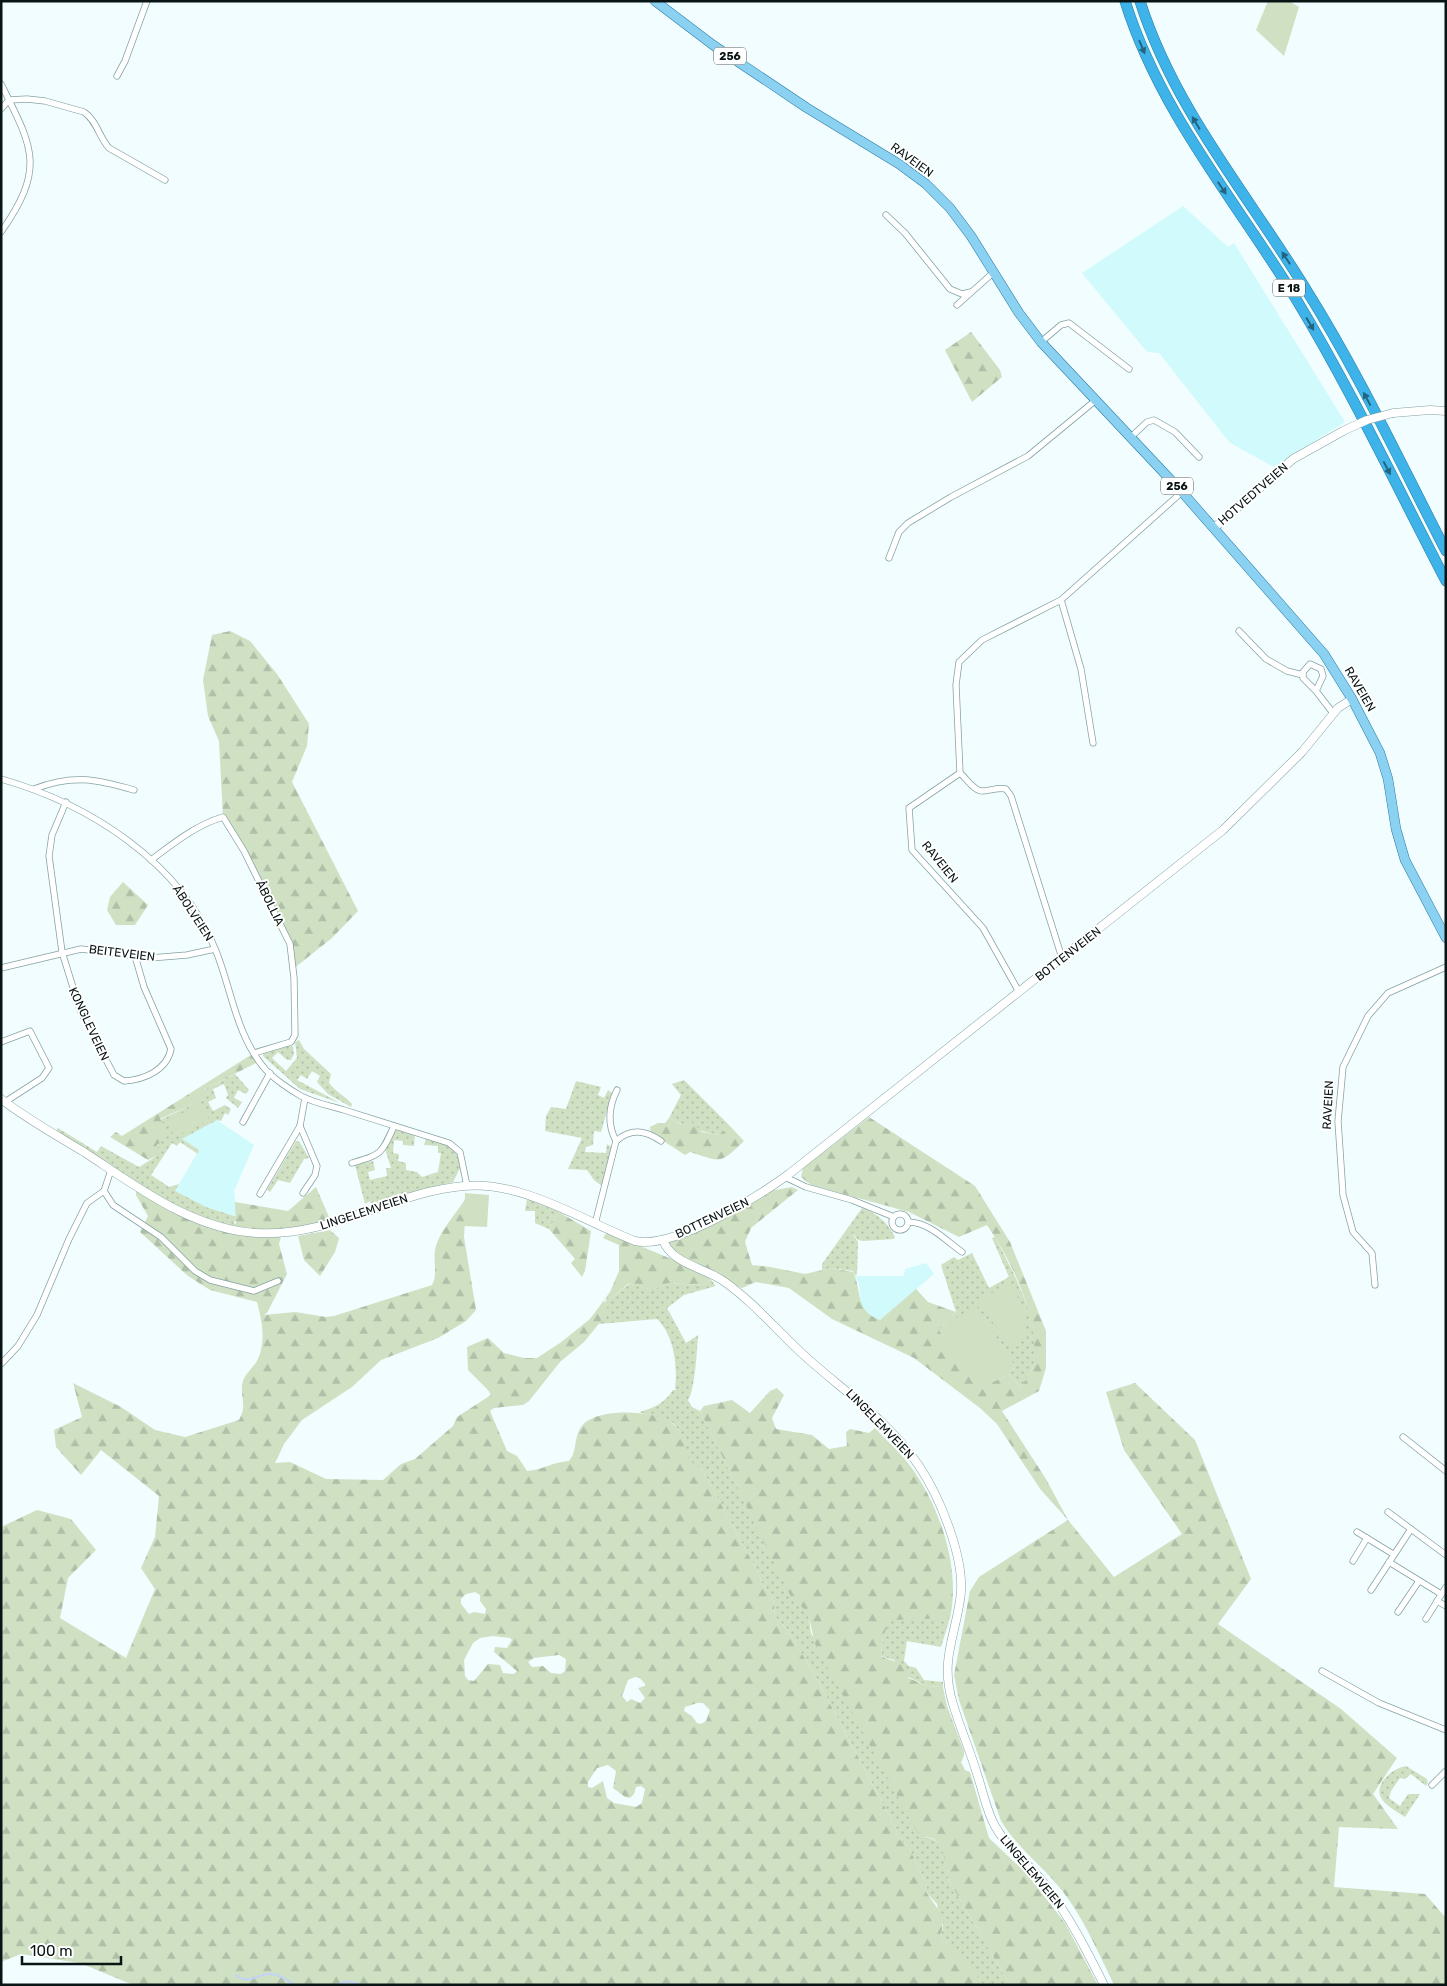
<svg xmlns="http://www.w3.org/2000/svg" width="1447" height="1986" font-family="Rubik,sans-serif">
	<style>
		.built { fill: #d1fafc }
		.grass { fill: url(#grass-dots) }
		.forest { fill: url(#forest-firs); fill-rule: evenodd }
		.pitch { fill: #cfe0c3 }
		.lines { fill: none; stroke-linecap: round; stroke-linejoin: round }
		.stream { stroke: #c2d3fb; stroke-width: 2 }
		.minor-casing { stroke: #85a2a3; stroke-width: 7 }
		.secondary-casing { stroke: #85a2a3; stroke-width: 9 }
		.primary-casing { stroke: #2b7b9f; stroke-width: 10 }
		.motorway-casing { stroke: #2b7b9f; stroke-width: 11 }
		.minor { stroke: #fff; stroke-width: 5.5 }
		.secondary { stroke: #fff; stroke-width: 8 }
		.primary { stroke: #8bd1f2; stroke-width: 9 }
		.motorway { stroke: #3db3ea; stroke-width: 10 }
		.secondary-bridge-casing { stroke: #85a2a3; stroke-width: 9; stroke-linecap: butt }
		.secondary-bridge { stroke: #fff; stroke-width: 8 }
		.oneway { fill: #23647f }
		.labels { text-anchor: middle; stroke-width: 4; stroke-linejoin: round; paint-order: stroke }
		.shield { fill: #fff; stroke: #535a5a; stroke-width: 1 }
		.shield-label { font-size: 11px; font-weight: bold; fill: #091414 }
		.street-label { font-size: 12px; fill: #091414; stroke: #fff }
	</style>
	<defs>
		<pattern id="grass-dots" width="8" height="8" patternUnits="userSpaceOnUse" patternTransform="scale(1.25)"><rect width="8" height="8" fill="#cfe0c3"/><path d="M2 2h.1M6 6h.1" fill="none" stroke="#b0bfa7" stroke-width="1.8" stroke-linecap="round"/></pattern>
		<pattern id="forest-firs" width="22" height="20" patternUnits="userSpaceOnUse" patternTransform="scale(1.25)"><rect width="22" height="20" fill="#cfe0c3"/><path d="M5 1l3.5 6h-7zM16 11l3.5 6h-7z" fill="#b0bfa7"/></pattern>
	</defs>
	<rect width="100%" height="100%" fill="#f1fdfe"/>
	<g class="built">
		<path d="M 1183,206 L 1228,247 L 1234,243 L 1345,422 L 1274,467 L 1230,443 L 1159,353 L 1147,352 L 1082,273 Z"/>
		<path d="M 217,1120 L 254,1145 L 234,1191 L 237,1217 L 206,1207 L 175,1191 L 199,1150 L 182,1139 Z"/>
		<path d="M 926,1263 L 934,1274 L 880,1320 L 869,1316 L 861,1305 L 859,1284 L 855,1276 L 904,1276 L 905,1269 Z"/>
	</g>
	<g class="grass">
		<path d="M 299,1040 L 304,1049 L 331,1074 L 329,1083 C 336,1092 345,1096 352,1104 L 351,1107 L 328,1094 L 317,1082 L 320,1076 L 312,1071 L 307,1079 L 301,1075 L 297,1080 L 340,1103 L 300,1089 L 263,1056 L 263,1053 L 287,1045 L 293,1046 L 294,1054 L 291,1060 L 287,1060 L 278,1052 L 272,1058 L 286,1071 L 297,1058 L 295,1042 Z"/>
		<path d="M 235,1074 L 249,1090 L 246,1094 L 238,1090 L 234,1098 L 242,1102 L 238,1108 L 226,1098 L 228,1095 L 224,1084 L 213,1089 L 216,1098 L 208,1102 L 213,1111 L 225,1105 L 231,1109 L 228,1115 L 225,1113 L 221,1121 L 217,1120 L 182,1139 L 199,1150 L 198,1154 L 180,1142 L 177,1146 L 172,1143 L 151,1175 L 169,1187 L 179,1184 L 175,1191 L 206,1207 L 237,1217 L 236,1221 L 233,1222 L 246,1232 L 191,1216 L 54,1134 L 58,1128 L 97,1152 L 101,1146 L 139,1167 L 157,1156 L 160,1120 L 206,1098 L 203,1090 Z"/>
		<path d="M 684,1080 L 729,1125 L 720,1135 C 702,1132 685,1126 669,1118 L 681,1095 L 672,1084 Z"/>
		<path d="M 576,1081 L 601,1087 L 598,1095 L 604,1098 L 608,1090 L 612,1093 L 601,1132 L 594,1131 L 593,1145 L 586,1147 L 585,1152 L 606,1153 L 607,1144 L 613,1148 L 602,1186 L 594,1180 L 587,1170 L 568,1169 L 582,1138 L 545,1131 L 546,1116 L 551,1107 L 566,1109 Z"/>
		<path d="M 396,1129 L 415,1133 L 414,1146 L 403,1145 L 403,1141 L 394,1140 L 393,1153 L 399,1154 L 398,1161 L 406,1163 L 406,1170 L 417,1172 L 422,1177 L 438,1172 L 441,1153 L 438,1153 L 438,1146 L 424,1145 L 426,1138 C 445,1143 456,1145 461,1166 L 453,1182 L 416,1191 L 372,1207 L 370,1201 L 365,1204 L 355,1165 L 373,1161 L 375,1170 L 368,1172 L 370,1180 L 387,1176 L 386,1168 L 391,1168 L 385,1149 Z"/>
		<path d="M 296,1141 L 299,1141 L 309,1158 L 304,1159 L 290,1183 L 278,1180 L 270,1192 L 267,1190 Z"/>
		<path d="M 527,1199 L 559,1212 L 549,1229 L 535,1223 L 535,1211 L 525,1211 Z"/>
		<path d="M 862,1208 C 878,1214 887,1222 895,1237 L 894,1239 L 863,1241 L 858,1240 L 851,1231 L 858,1242 L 857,1274 L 855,1276 L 853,1271 L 831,1268 L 822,1270 L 822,1264 Z"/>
		<path d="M 995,1237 C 1015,1276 1040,1319 1034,1364 C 1032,1371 1025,1381 1021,1387 L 1009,1375 L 1015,1366 L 939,1330 L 956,1312 L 941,1265 L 954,1257 L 958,1260 L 972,1253 L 989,1288 L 1009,1277 L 992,1238 Z"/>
		<path d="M 711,1280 L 716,1286 L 684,1295 L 667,1308 L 686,1343 L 698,1335 C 697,1350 695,1390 688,1400 L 692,1407 L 700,1411 L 793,1600 C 809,1607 809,1617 811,1633 L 926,1838 C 944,1837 948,1866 948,1879 L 1010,1985 L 984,1985 L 955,1951 L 941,1939 L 943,1924 L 937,1904 L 926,1892 L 927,1885 L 909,1848 L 899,1839 L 895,1826 L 812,1670 L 786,1628 L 774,1616 C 777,1588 764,1596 759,1574 L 703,1471 C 687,1460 685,1459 686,1439 L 673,1423 L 639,1412 C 654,1408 665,1403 673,1390 L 677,1390 L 675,1389 C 678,1367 674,1335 657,1319 L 599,1324 L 607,1297 L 612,1298 L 630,1283 L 652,1290 L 668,1283 L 703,1285 Z"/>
		<path d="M 950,1618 L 941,1647 L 907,1641 L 904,1661 L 909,1666 L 916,1668 L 924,1680 L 943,1682 L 943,1687 L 928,1686 L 908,1677 L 894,1660 L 881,1656 L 883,1636 L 891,1619 Z"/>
		<path d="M 1406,1766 L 1427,1779 L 1428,1783 L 1426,1786 L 1411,1774 L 1405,1779 L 1400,1778 L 1391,1791 L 1389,1798 L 1400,1806 L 1408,1794 L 1420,1794 L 1405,1817 C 1392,1808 1371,1799 1383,1781 C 1390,1772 1395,1769 1406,1766 Z"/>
	</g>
	<g class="forest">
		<path d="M 971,332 L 1000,370 L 1002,377 L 972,402 L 945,350 Z"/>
		<path d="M 230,631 L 250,641 L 277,674 L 309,724 L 307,746 L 292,782 L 358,911 L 332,938 L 293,969 L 290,944 L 223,817 L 219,741 L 208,716 L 203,680 L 212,635 Z"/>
		<path d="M 123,882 L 148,905 L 135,925 L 116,925 L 107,910 L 110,897 Z"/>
		<path d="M 254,1053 L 260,1061 L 203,1090 L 207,1098 L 160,1119 L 167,1129 L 167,1137 L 157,1145 L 159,1150 L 157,1156 L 148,1160 L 110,1137 L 116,1132 L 122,1136 Z"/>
		<path d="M 869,1117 L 975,1186 L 1010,1242 L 1046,1331 L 1046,1368 L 1039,1391 L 1002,1411 L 1046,1479 L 1068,1520 L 1114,1577 L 1182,1534 L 1124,1450 L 1106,1392 L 1135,1383 L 1195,1440 L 1251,1579 L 1218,1624 L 1341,1709 L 1397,1758 L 1373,1794 L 1398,1829 L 1339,1827 L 1334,1887 L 1425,1894 L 1446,1918 L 1446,1985 L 1114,1985 C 1099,1954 1085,1921 1064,1893 C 1044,1867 1018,1849 1001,1821 L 959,1700 L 954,1675 L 970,1591 L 979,1577 L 1068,1520 L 1041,1490 L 997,1424 L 980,1408 L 914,1358 L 832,1319 L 789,1288 L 756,1282 L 742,1288 L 677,1258 L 664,1240 L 764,1192 L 792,1187 L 798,1190 L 751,1228 L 745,1242 L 752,1265 L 770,1267 L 805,1274 L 831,1268 L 853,1272 C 863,1293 854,1310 880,1320 L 916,1289 L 928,1302 L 956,1312 L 939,1330 L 977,1388 L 1009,1375 L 1021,1387 C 1025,1380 1033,1371 1034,1363 C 1038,1315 1013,1264 987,1225 L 959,1237 L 909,1212 L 811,1185 L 801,1177 L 803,1168 Z"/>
		<path d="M 669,1118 L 681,1124 L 690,1120 L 702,1132 L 719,1135 L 729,1125 L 744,1141 C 719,1165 722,1162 690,1152 L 685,1155 L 651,1133 L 650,1127 L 658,1123 L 665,1123 Z"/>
		<path d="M 136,1185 L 177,1210 L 244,1231 L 236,1225 L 235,1202 L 288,1211 L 316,1187 L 332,1224 L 282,1233 L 279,1244 L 287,1274 L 267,1313 L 264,1315 L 295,1312 L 326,1317 L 334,1316 L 432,1285 C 438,1275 433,1261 435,1250 C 439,1231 456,1214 466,1198 L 464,1237 L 476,1310 L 466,1321 L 438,1338 L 381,1360 L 352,1387 L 302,1420 L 284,1444 L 275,1463 L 290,1462 L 326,1479 L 383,1480 L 401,1464 L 415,1459 L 453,1426 L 457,1417 L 491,1395 L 489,1391 L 468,1370 L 467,1347 L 488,1338 L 504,1353 L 524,1358 L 537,1358 L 560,1343 L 590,1319 L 610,1292 L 619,1271 L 619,1245 L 603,1238 L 607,1232 L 707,1274 L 711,1280 L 703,1285 L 668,1283 L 652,1290 L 629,1283 L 612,1298 L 607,1297 L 604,1301 L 608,1306 L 601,1321 L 584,1342 L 560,1362 L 529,1401 L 523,1405 L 494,1408 L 490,1411 L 507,1451 L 517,1456 L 527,1471 C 542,1470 553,1462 569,1461 C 578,1451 573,1437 582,1426 C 597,1407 655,1410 673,1424 C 678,1428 682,1434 686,1439 C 685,1457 688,1461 703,1471 L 759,1574 C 764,1596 777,1588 774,1616 L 786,1628 L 812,1670 L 895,1826 L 899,1839 L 909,1848 L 927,1885 L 926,1892 L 943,1916 L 941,1939 L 955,1950 L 984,1985 L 133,1985 L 80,1963 L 21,1954 L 1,1962 L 1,1527 L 37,1510 L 71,1519 L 96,1550 L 68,1578 L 60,1618 L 126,1658 L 155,1589 L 141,1568 L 155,1537 L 159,1496 L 101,1450 L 81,1475 L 56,1447 L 54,1430 L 82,1417 L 73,1383 L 121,1407 L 155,1430 L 185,1437 L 239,1420 C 247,1406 241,1400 242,1386 C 243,1374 253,1369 258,1359 C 266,1341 262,1320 257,1302 L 210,1290 L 188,1276 L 140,1232 L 148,1216 L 136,1195 ZM 475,1592 L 480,1595 L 480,1601 L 486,1609 L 485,1614 L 474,1612 L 469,1614 L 461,1604 L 461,1599 L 466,1594 ZM 493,1636 L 510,1638 L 512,1640 L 507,1648 L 495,1647 L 494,1652 L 517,1671 L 514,1674 L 503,1673 L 500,1665 L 488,1664 L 474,1681 L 468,1680 L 465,1676 L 464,1660 L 473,1643 L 480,1638 ZM 559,1655 L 566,1659 L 565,1671 L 561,1674 L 551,1673 L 543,1666 L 532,1667 L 528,1662 L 534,1658 ZM 635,1677 L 640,1678 L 645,1684 L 645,1686 L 638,1688 L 645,1698 L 640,1703 L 631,1699 L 627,1702 L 622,1696 L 628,1680 ZM 697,1703 L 703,1703 L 710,1710 L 706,1721 L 701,1724 L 697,1723 L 692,1716 L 684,1711 L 685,1707 ZM 608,1765 L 616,1771 L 613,1788 L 625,1797 L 630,1798 L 634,1794 L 636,1787 L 641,1786 L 645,1789 L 642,1803 L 636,1807 L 614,1803 L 607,1798 L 603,1781 L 592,1788 L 588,1787 L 588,1782 L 597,1768 Z"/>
		<path d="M 559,1212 L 591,1231 L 585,1271 L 582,1277 L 571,1263 L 575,1259 L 549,1229 Z"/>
		<path d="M 330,1230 L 339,1238 L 335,1252 L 320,1276 L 304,1260 L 298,1236 Z"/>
		<path d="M 777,1388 L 784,1395 L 772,1418 L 776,1429 L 812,1435 L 829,1449 L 847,1446 L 846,1432 L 850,1429 L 869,1433 L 875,1428 C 886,1440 901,1453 911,1467 C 940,1507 961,1568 950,1618 L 891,1620 L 883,1636 L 881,1656 C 893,1663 906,1660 908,1678 L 928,1686 L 943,1687 L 947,1706 L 964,1751 L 964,1756 L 961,1762 L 965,1770 L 970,1772 L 989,1838 L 1027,1874 L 1065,1923 L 1098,1985 L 1010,1985 L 948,1879 C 948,1869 943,1841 931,1838 C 927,1837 923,1838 919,1836 L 816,1646 C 810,1628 812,1609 793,1601 L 700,1411 L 704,1406 L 732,1400 L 750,1413 L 770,1391 Z"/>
	</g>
	<g class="pitch">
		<path d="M 1268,1 L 1289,1 L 1299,7 L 1284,56 L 1256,30 Z"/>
		<path d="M 202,1103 L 209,1120 L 175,1137 L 167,1121 Z"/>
		<path d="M 465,1193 L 489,1195 L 487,1227 L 464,1226 Z"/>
		<path d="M 1011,1283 L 1024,1311 L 1027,1337 L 1011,1348 L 979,1303 L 982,1298 Z"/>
		<path d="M 976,1305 L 1015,1366 L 1009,1375 L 977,1389 L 939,1330 Z"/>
	</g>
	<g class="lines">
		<g class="stream">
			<path d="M 236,1975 C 249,1985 255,1975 269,1974 C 278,1973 287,1980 295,1985"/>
			<path d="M 337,1985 L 347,1981 L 362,1985"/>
		</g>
		<g class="minor-casing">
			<g id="minor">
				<path d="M 117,76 L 125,61 L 147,1"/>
				<path d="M 1,84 C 33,148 46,168 1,232"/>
				<path d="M 1,109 L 9,100 L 27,99 L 45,101 L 84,112 C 97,121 99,137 109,148 L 165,180"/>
				<path d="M 886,215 L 905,233 L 950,289 L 962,294 L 971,292"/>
				<path d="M 957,305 L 994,272"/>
				<path d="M 1041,342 L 1061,325 L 1069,323 L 1129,369"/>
				<path d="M 1131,437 L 1147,422 L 1154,420 L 1175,432 L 1199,457"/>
				<path d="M 889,558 L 899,532 L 908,523 L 951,497 L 1028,456 L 1096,400"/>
				<path d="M 1061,600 L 1081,669 L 1093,743"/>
				<path d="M 1239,631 L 1266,659 L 1287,671 L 1303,675"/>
				<path d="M 1316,691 L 1303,678 L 1303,672 L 1310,664 L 1321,669 L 1323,676 L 1316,691 L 1333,713"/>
				<path d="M 960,773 C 966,778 974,791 982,791 C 991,791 997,787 1006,789 L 1011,796 L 1062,958"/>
				<path d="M 1,779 C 89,804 181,862 216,951 C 232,991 236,1035 265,1069 C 273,1078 290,1090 301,1096 C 314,1103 331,1106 344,1110 C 379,1121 415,1132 449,1143 L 460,1152 L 467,1186"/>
				<path d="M 34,789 C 72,774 96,779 134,790"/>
				<path d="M 66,802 L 52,835 L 49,856 L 62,952 L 80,1010 L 114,1075 L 124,1081 C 144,1080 167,1070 171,1049 L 144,987 L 135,956"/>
				<path d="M 151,860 C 174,843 196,825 223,817 L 244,851 L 290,944 L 294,978 L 295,1035 L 291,1042 L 254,1053"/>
				<path d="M 1,968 L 81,949 L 150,958 L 187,955 L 215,949"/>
				<path d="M 1019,992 L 983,928 L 912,850 L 909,808 L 960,773 L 956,685 L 959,662 L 982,640 L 1061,600 L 1182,492"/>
				<path d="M 1,1042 L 30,1031 L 49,1068 L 42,1078 L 5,1102"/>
				<path d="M 243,1122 L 270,1073"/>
				<path d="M 300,1126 L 317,1166 L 315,1175 L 303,1193"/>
				<path d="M 616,1141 C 607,1124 608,1108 617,1090"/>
				<path d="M 616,1141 C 631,1128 645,1130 661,1141"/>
				<path d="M 352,1163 C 382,1154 381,1155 394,1126"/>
				<path d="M 111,1170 L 104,1191 L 113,1205 L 161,1237 L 195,1271 L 210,1280 L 254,1291 L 278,1281"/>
				<path d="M 785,1177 L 806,1187 L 852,1200 L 894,1217"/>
				<path d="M 260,1194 L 300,1126 L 305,1098"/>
				<circle cx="900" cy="1222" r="8"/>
				<path d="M 909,1222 C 930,1223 945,1240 962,1252"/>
				<path d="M 595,1224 L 616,1141"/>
				<path d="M 1375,1285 L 1372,1253 L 1353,1232 L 1343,1195 L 1338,1121 L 1343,1067 L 1368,1016 L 1388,993 L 1446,967"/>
				<path d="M 1,1364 L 18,1346 L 37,1315 L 69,1239 L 87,1203 L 104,1191"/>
				<path d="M 1403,1437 L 1446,1471"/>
				<path d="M 1388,1512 L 1446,1555"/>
				<path d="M 1357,1532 L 1393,1554"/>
				<path d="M 1353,1561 L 1367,1538"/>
				<path d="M 1389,1562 L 1441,1594"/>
				<path d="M 1371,1590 L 1411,1529"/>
				<path d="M 1437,1601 L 1446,1606"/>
				<path d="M 1398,1612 L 1419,1581"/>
				<path d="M 1426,1619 L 1446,1587"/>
				<path d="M 1322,1671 L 1379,1703 L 1446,1730"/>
				<path d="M 1432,1785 L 1446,1771"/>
			</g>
		</g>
		<g class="secondary-casing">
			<g id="secondary">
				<path d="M 1393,413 L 1430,410 L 1446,411"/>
				<path d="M 1214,528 L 1293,459 L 1345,430"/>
				<path d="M 1,1099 C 27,1119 56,1135 84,1152 C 136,1186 191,1229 256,1233 C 330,1238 392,1192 464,1186 C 524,1181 581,1220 635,1241 C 673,1250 759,1196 789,1174 L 1223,830 L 1302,752 L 1338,708 L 1352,699"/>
				<path d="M 663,1240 C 671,1263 702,1267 722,1280 C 754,1302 778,1332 807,1358 C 845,1392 890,1422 919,1466 C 940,1497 967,1562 960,1600 C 954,1640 940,1662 953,1704 C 960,1728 970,1750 977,1774 C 983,1791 986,1810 995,1826 C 1007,1848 1028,1863 1043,1882 C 1068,1914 1086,1949 1104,1985"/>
			</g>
		</g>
		<g class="primary-casing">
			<path id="primary" d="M 655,1 L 713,45 L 807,108 L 899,164 L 926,184 L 950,208 L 971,236 L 1019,313 L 1041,342 L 1182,492 L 1324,654 L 1352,699 L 1380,753 L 1388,779 L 1396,829 L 1405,860 L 1446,938"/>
		</g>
		<g class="motorway-casing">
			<g id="motorway">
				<path d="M 1125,1 C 1160,113 1236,201 1296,299 C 1351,390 1397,487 1446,581"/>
				<path d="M 1140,1 C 1174,109 1249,196 1307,291 C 1359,374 1401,464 1446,551"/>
			</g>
		</g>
		<use href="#minor" class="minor"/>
		<use href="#secondary" class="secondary"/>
		<use href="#primary" class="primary"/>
		<use href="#motorway" class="motorway"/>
		<g class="secondary-bridge-casing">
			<path id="secondary-bridge" d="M 1345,430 L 1367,420 L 1393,413"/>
		</g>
		<use href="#secondary-bridge" class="secondary-bridge"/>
	</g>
	<defs><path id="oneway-solid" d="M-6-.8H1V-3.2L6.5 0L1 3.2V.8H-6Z" transform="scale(1.25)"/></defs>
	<g class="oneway">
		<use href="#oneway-solid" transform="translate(1142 47) rotate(67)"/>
		<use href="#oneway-solid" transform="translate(1196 123) rotate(-121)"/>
		<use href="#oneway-solid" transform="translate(1222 188) rotate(56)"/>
		<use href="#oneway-solid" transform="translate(1286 258) rotate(-123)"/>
		<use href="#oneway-solid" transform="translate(1310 324) rotate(60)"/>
		<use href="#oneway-solid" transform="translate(1367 399) rotate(-118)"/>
		<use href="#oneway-solid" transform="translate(1387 468) rotate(62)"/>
	</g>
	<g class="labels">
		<g class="shield">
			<rect x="714" y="47.5" width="32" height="17" rx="4"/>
			<rect x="1273" y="279.5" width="32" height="17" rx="4"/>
			<rect x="1161" y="477.5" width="32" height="17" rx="4"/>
		</g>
		<g class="shield-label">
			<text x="730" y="60">256</text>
			<text x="1289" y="292">E 18</text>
			<text x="1177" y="490">256</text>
		</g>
		<g class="street-label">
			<text transform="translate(912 160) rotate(36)" y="4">RAVEIEN</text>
			<text transform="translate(1253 494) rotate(-41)" y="4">HOTVEDTVEIEN</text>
			<text transform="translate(1360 689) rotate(60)" y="4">RAVEIEN</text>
			<text transform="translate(940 862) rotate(51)" y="4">RAVEIEN</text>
			<text transform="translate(270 903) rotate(64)" y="4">ÅBOLLIA</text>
			<text transform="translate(193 913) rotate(57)" y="4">ÅBOLVEIEN</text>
			<text transform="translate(122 953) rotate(7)" y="4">BEITEVEIEN</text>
			<text transform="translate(1068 954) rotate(-38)" y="4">BOTTENVEIEN</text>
			<text transform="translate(89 1024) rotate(65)" y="4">KONGLEVEIEN</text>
			<text transform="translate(1328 1105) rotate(-87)" y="4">RAVEIEN</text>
			<text transform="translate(364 1212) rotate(-18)" y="4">LINGELEMVEIEN</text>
			<text transform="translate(712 1218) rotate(-25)" y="4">BOTTENVEIEN</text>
			<text transform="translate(880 1424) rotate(46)" y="4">LINGELEMVEIEN</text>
			<text transform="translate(1032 1872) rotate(50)" y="4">LINGELEMVEIEN</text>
		</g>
	</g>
	<rect width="1447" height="1986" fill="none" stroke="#091414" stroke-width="5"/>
	<path d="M22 1956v8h99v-8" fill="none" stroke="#091414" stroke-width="2.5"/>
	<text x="30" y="1956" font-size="15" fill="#091414" stroke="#ffffff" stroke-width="4" paint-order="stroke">100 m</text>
</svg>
